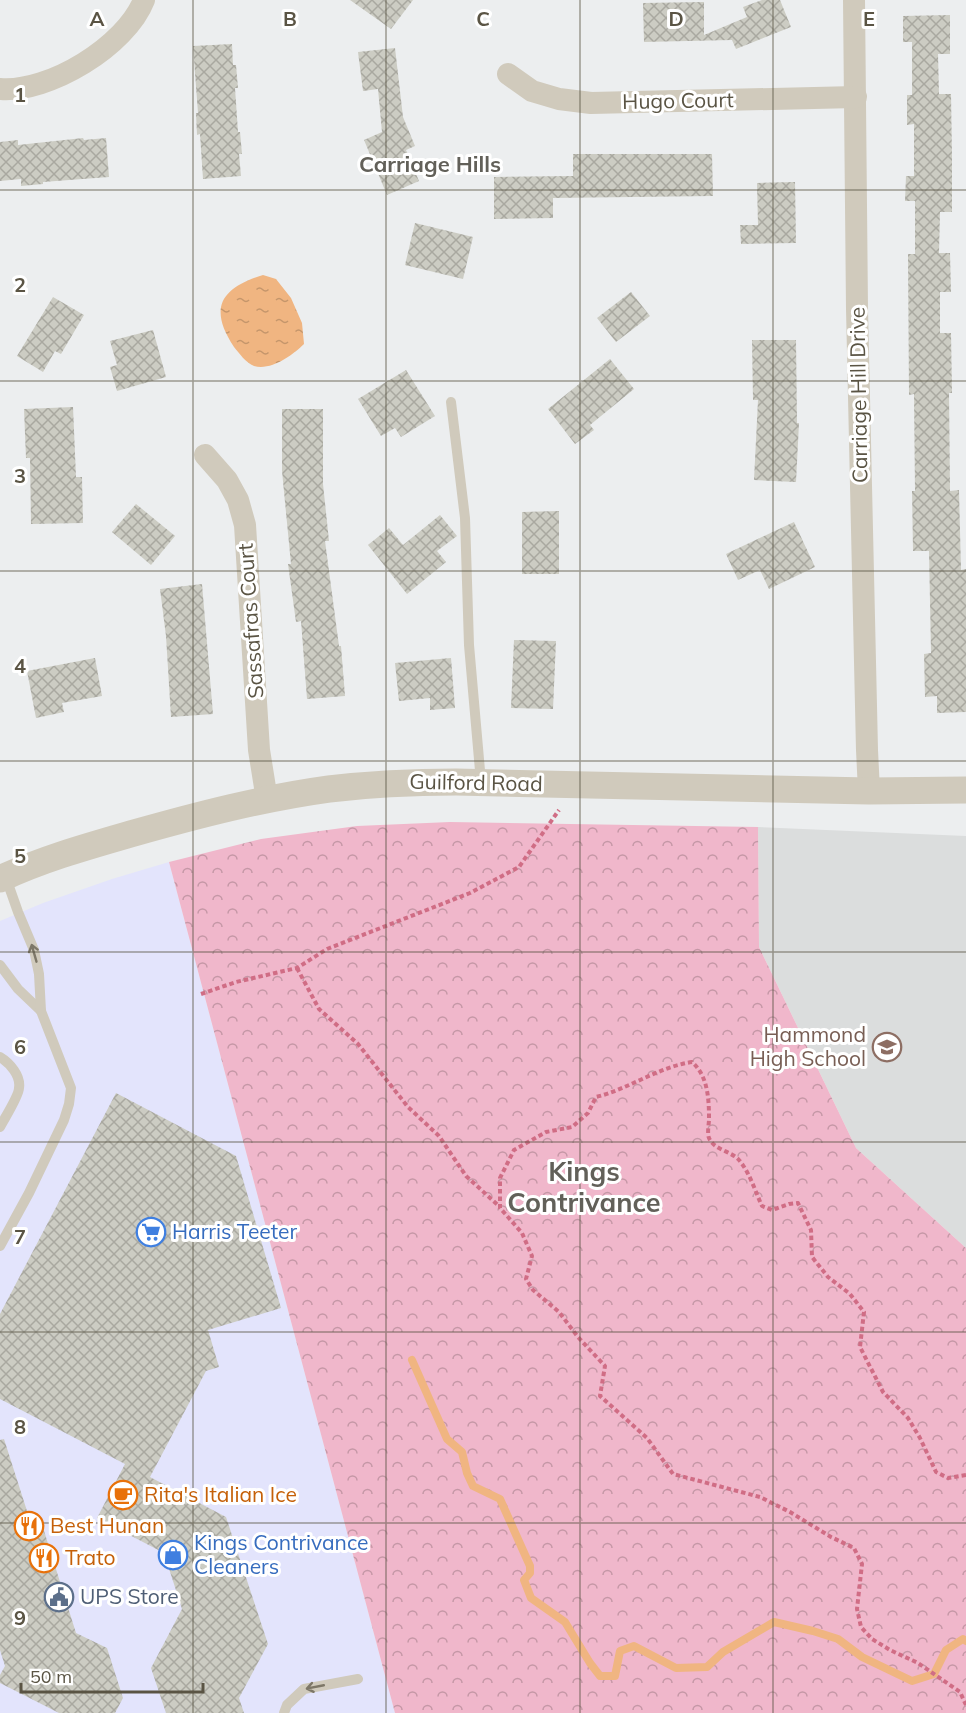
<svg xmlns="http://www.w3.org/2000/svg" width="966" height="1713" font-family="Mulish,sans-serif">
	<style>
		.commercial { fill: #e3e4fc }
		.education { fill: #dbdddd }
		.park { fill: url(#park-crowns) }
		.water { fill: url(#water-ripples) }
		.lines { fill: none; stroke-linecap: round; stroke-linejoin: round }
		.stream { stroke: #f0b581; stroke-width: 8 }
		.building { fill: url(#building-cross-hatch) }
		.path { stroke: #d06d85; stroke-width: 4; stroke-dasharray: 4.5 3; stroke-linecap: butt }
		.service { stroke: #d0cabc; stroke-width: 10 }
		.minor { stroke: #d0cabc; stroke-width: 22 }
		.tertiary { stroke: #d0cabc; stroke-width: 27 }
		.oneway { stroke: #7d7768 }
		.grid { fill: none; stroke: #5a5444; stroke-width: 1.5; stroke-opacity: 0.55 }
		.labels { text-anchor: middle; stroke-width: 6; stroke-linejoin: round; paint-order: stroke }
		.street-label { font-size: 21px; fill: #5a5444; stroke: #fff }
		.education-label { font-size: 21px; fill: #785e54; stroke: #fff; text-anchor: end }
		.shop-label { font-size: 21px; fill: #366cbe; stroke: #fff; text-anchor: start }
		.food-label { font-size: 21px; fill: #c56008; stroke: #fff; text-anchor: start }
		.service-label { font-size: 21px; fill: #4e5e75; stroke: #fff; text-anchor: start }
		.neighbourhood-label { font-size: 22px; font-weight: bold; fill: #626059; stroke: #fff }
		.district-label { font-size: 27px; font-weight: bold; fill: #626059; stroke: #fff }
		.grid-label { font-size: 20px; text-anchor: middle; font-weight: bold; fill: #5a5444; stroke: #fff; stroke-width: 6; stroke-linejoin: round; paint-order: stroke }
	</style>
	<defs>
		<pattern id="park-crowns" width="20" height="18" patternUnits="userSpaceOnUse" patternTransform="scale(1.5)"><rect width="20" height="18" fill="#f0b7cb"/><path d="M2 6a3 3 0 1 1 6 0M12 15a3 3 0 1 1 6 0" fill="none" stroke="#c597a6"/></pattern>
		<pattern id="water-ripples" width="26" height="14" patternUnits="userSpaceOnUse" patternTransform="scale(1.5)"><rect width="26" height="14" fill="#f0b581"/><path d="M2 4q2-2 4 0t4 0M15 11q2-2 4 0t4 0" fill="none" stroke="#c5966b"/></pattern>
		<pattern id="building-cross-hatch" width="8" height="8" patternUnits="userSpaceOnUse" patternTransform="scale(1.5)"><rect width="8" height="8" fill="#ccccc3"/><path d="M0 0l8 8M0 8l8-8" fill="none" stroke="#a9a8a0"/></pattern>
	</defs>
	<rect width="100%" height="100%" fill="#eceeef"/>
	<path class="commercial" d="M 169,862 L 395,1713 L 0,1713 L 0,921 L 43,903 L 112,879 Z"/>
	<path class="education" d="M 758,827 L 966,836 L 966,1248 L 856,1148 L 759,947 Z"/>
	<path class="park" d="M 450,822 L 758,827 L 759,947 L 856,1148 L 966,1248 L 966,1713 L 395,1713 L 169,862 L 261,839 L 357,826 Z"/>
	<path class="water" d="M 263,275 L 276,279 L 291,298 L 302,323 L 304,344 C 293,355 271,371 254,366 C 246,363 239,353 234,347 C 208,308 221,288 263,275 Z"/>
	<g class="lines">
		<path class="stream" d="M 412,1360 L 447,1439 L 462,1452 L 467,1473 L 473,1486 L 500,1499 L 530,1566 L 530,1573 L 524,1580 L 531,1598 L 565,1622 L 590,1663 L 600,1676 L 615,1676 L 620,1651 L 634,1646 L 676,1668 L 707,1667 L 723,1652 L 774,1622 L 813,1631 L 838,1639 L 862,1657 L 912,1681 L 934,1674 L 946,1650 L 963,1639 L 966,1641"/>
	</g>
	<g class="building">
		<path d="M 350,0 L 413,0 L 391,29 Z"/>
		<path d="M 762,0 L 780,0 L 791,27 L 736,49 L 732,40 L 644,42 L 643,3 L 704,2 L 704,35 L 747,17 L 743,7 Z"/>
		<path d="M 950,15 L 950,54 L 938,54 L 939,94 L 951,94 L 952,157 L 952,212 L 940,212 L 939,253 L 950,253 L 951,292 L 940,292 L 940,333 L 951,333 L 952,393 L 949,393 L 950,491 L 959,490 L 961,570 L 966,569 L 966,712 L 937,713 L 937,696 L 925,697 L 924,654 L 931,653 L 929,551 L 913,551 L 912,491 L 915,491 L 914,394 L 909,395 L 908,254 L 915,254 L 915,201 L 905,201 L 906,176 L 914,176 L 914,124 L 907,125 L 907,95 L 912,95 L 912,42 L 903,42 L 903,16 Z"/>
		<path d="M 232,44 L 233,65 L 236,65 L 238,88 L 235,88 L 238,132 L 240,132 L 242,154 L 239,154 L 241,176 L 203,179 L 200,134 L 197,135 L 196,113 L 198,113 L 193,46 Z"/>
		<path d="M 395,48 L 403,117 L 415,146 L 406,150 L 419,181 L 387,195 L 364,140 L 382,132 L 378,89 L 363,91 L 358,52 Z"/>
		<path d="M 83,138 L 84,140 L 106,138 L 109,177 L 43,182 L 43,184 L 21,186 L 21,179 L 0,181 L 0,142 L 18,140 L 18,145 Z"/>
		<path d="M 573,154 L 712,154 L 713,196 L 553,198 L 553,218 L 494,219 L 494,177 L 573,176 Z"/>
		<path d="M 795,182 L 796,243 L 741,244 L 740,225 L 758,225 L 757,183 Z"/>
		<path d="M 415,223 L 473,237 L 463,279 L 405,265 Z"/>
		<path d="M 631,292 L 650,316 L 616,342 L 597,318 Z"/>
		<path d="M 53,297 L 84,315 L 61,354 L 55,351 L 43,372 L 17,356 Z"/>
		<path d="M 153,330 L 166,377 L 117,391 L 110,367 L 117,365 L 110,341 Z"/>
		<path d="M 752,340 L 796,340 L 797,423 L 799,423 L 796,482 L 754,480 L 758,400 L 753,400 Z"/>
		<path d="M 610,359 L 634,389 L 590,425 L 594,430 L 575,444 L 548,409 Z"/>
		<path d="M 406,370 L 435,416 L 401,437 L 395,428 L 381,436 L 358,399 Z"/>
		<path d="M 73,407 L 76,477 L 82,477 L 83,523 L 31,524 L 30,458 L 26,458 L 24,409 Z"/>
		<path d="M 282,409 L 323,409 L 323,484 L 329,541 L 325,541 L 339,646 L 341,646 L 345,696 L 307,699 L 301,621 L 296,622 L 288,564 L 291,564 L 282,471 Z"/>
		<path d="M 136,504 L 175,536 L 151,565 L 112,532 Z"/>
		<path d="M 559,511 L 559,574 L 522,574 L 522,512 Z"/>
		<path d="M 440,515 L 457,536 L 437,551 L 446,562 L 407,594 L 368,545 L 389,528 L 403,545 Z"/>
		<path d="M 794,522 L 815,567 L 769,589 L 760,570 L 738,580 L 726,554 Z"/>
		<path d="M 202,584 L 213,714 L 171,717 L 166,636 L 160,589 Z"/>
		<path d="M 514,640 L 556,641 L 553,709 L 511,708 Z"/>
		<path d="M 95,658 L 102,696 L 62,703 L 64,712 L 36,718 L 27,671 Z"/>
		<path d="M 451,658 L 455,708 L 430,710 L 430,698 L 399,701 L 395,663 Z"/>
		<path d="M 116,1093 L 236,1156 L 281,1308 L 208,1330 L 219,1367 L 206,1371 L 150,1477 L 226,1517 L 268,1644 L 239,1698 L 244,1713 L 166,1713 L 151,1668 L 182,1609 L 164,1553 L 97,1518 L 125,1464 L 0,1399 L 0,1314 Z"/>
		<path d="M 4,1439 L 27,1511 L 40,1518 L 76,1633 L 107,1648 L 123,1698 L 115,1713 L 59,1713 L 0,1683 L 0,1675 L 5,1666 L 0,1650 L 0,1440 Z"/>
	</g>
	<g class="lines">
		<g class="path">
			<path d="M 297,968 L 319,1009 L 358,1044 L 408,1107 L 439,1136 L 466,1176 L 500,1207"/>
			<path d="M 201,994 L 236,982 L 297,968 L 327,949 L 470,893 L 519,867 L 559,810"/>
			<path d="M 966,1475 L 948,1478 L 936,1472 L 920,1438 L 908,1418 L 883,1392 L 860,1347 L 864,1312 L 850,1294 L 828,1277 L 812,1257 L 811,1230 L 798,1203 L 789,1204 L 772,1210 L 762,1206 C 755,1191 750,1173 739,1160 C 731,1151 714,1150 709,1138 C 707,1133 709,1124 709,1119 C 709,1099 708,1076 692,1062 C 658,1067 629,1089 596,1097 L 588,1113 L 572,1127 L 546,1132 L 514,1150 L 500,1178 L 500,1208 L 522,1233 L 532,1256 L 526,1279 L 533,1290 L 559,1312 L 578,1337 L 605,1366 L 600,1396 L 647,1438 L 673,1474 L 760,1497 L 790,1512 L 831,1537 L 854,1548 L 862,1564 L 857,1609 L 861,1627 L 872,1639 L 890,1650 L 918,1663 L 960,1692 L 966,1705"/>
		</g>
		<g class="service">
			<path d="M 451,402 L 465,518 L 469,645 L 481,782"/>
			<path d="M 0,965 L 18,989 L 41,1011"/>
			<path d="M 0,1057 C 10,1063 21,1076 19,1088 C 19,1096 4,1119 0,1127"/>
			<path d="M 0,1246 L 29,1193 L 64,1120 L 69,1104 L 71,1088 L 41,1011 L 39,974 L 34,950 L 18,912 L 6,878"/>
			<path d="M 284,1713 L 287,1705 L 304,1689 L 358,1679"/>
		</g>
		<g class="minor">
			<path d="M 854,0 L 857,309 L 867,750 L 869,791"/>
			<path d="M 508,74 L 532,91 L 559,99 L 591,103 L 856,97"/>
			<path d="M 0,89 C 49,93 126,46 144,0"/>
			<path d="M 205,455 L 227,480 L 238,500 L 245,525 L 259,750 L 267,800"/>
		</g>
		<path class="tertiary" d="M 0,879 C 42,859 89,846 134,833 C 198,815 263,798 329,789 C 371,784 413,782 456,782 L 869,791 L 966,790"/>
	</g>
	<defs><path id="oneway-shaft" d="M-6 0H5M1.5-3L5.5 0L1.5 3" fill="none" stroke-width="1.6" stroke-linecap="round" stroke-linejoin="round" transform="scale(1.5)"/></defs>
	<g class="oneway">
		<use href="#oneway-shaft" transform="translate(34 953) rotate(-106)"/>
		<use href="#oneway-shaft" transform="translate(315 1687) rotate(169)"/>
	</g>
	<path class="grid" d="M 193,0 L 193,1713M 386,0 L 386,1713M 580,0 L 580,1713M 773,0 L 773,1713M 0,190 L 966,190M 0,381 L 966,381M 0,571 L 966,571M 0,761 L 966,761M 0,952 L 966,952M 0,1142 L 966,1142M 0,1332 L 966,1332M 0,1523 L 966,1523"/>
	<defs>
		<g id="school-ring" transform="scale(1.5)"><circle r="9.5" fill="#fff" stroke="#8d6e63" stroke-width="1.5"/><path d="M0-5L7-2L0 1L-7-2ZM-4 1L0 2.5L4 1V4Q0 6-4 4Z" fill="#8d6e63"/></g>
		<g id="supermarket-ring" transform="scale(1.5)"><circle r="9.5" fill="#fff" stroke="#3f7fe0" stroke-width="1.5"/><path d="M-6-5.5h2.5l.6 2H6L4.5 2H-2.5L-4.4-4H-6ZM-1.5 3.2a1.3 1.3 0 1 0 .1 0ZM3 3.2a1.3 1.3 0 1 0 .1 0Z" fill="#3f7fe0"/></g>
		<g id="cafe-ring" transform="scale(1.5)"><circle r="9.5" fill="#fff" stroke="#e8710a" stroke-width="1.5"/><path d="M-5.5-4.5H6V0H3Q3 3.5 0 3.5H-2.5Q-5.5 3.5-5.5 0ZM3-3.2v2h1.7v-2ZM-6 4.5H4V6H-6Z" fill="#e8710a"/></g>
		<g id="restaurant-ring" transform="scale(1.5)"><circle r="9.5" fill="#fff" stroke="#e8710a" stroke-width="1.5"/><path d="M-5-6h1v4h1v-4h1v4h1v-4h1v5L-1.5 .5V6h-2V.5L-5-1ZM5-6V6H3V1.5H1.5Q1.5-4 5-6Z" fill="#e8710a"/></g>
		<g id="shop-ring" transform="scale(1.5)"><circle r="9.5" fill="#fff" stroke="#3f7fe0" stroke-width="1.5"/><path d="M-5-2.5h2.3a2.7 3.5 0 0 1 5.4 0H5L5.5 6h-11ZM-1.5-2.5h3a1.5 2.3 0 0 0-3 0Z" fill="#3f7fe0"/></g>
		<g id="civic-ring" transform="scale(1.5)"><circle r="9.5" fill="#fff" stroke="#5c6f8a" stroke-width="1.5"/><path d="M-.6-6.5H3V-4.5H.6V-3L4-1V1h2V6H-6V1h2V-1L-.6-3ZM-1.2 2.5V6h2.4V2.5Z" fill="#5c6f8a"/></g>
	</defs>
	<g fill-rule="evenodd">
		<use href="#school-ring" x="887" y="1047"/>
		<use href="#supermarket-ring" x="151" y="1232"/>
		<use href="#cafe-ring" x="123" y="1495"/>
		<use href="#restaurant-ring" x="29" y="1526"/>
		<use href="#shop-ring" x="173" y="1555"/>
		<use href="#restaurant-ring" x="44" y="1558"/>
		<use href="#civic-ring" x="59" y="1597"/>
	</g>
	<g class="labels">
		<g class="street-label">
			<text transform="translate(678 101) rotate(-1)" y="7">Hugo Court</text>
			<text transform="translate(859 395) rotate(-91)" y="7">Carriage Hill Drive</text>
			<text transform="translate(251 621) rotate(-94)" y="7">Sassafras Court</text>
			<text transform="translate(476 783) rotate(1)" y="7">Guilford Road</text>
		</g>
		<g class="education-label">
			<text x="866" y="1042">Hammond<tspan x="866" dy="24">High School</tspan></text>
		</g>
		<g class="shop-label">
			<text x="172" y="1239">Harris Teeter</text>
			<text x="194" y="1550">Kings Contrivance<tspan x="194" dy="24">Cleaners</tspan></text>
		</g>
		<g class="food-label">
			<text x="144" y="1502">Rita's Italian Ice</text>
			<text x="50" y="1533">Best Hunan</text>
			<text x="65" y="1565">Trato</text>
		</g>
		<g class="service-label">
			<text x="80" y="1604">UPS Store</text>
		</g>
		<g class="neighbourhood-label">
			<text x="430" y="172">Carriage Hills</text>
		</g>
		<g class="district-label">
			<text x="584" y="1181">Kings<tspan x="584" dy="31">Contrivance</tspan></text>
		</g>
	</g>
	<g class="grid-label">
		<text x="97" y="26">A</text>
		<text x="290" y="26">B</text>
		<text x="483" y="26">C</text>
		<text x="676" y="26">D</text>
		<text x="869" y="26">E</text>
		<text x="20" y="102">1</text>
		<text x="20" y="292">2</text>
		<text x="20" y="483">3</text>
		<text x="20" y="673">4</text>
		<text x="20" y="863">5</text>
		<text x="20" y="1054">6</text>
		<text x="20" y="1244">7</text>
		<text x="20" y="1434">8</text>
		<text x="20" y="1625">9</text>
	</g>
	<path d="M21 1683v9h182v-9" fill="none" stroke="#5a5444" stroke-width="3"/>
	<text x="30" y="1683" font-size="18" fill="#5a5444" stroke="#ffffff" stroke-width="4.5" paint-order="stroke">50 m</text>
</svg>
